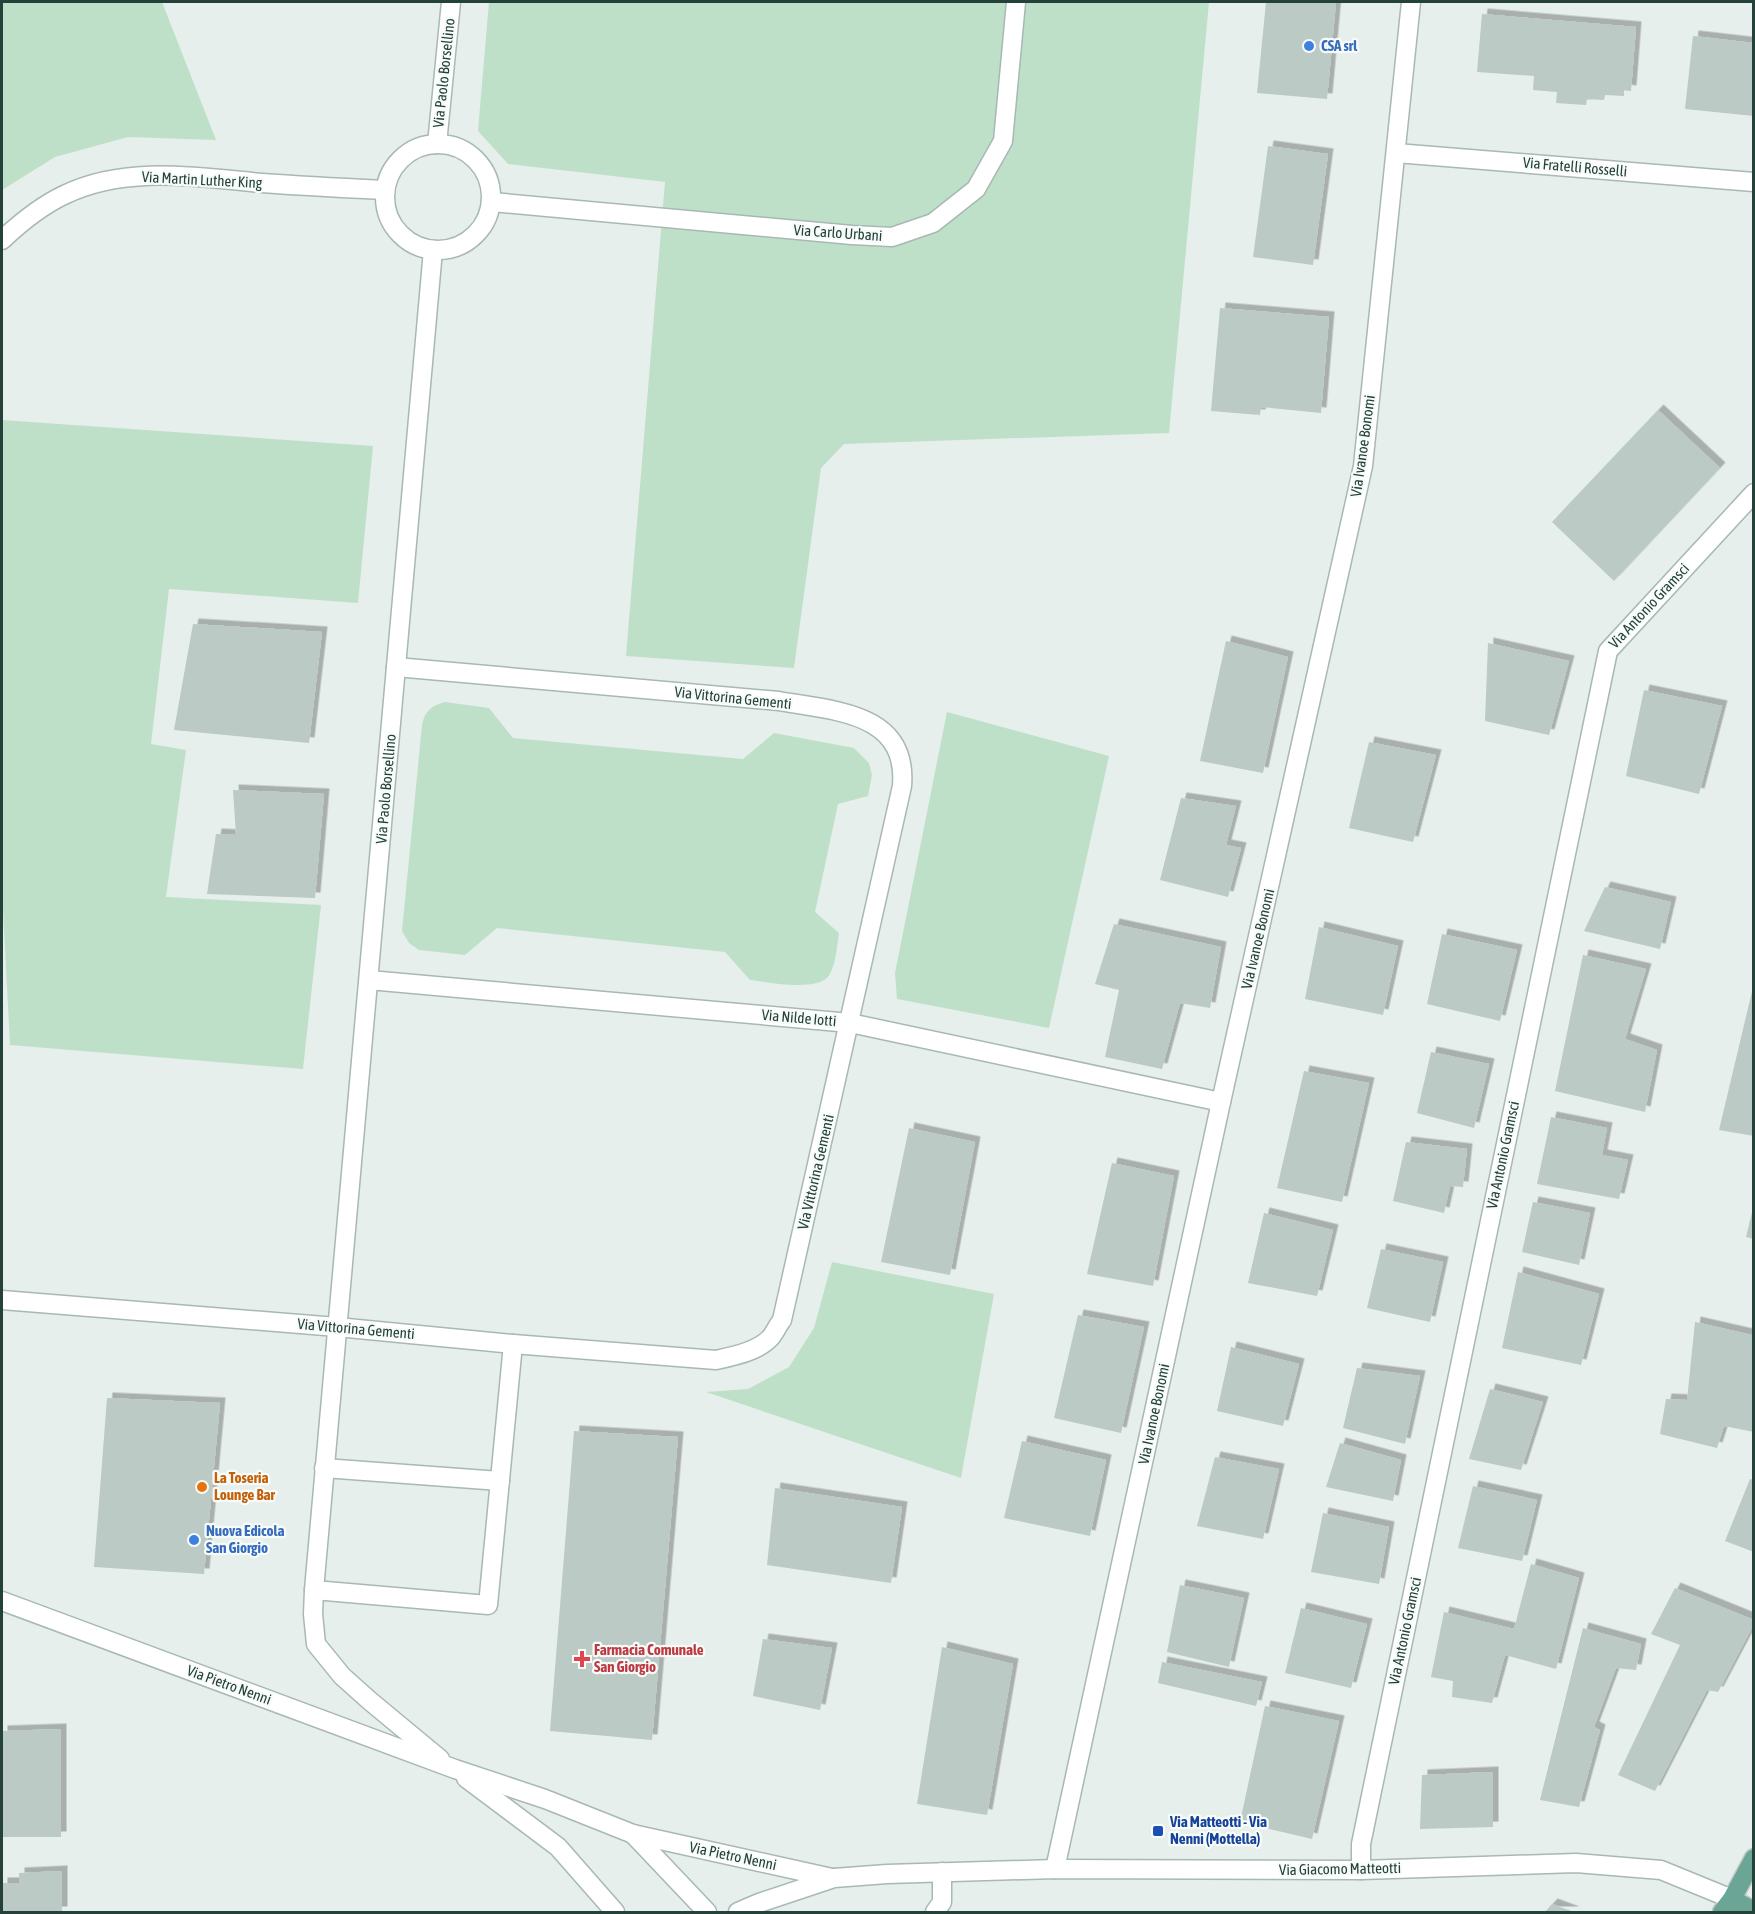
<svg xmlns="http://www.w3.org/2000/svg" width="1755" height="1914" font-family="'Asap Condensed',sans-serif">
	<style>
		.green { fill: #bfe0c8 }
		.building { fill: #bbcac4; filter: url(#shadow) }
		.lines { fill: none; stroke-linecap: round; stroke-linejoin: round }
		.minor-casing { stroke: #a8b8b2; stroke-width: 21 }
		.major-casing { stroke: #c2cac8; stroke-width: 21 }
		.minor { stroke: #fff; stroke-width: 18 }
		.major { stroke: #6aa596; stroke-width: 18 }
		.shop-dot { fill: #3f7fe0; stroke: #f7fbf9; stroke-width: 2 }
		.food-dot { fill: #e8710a; stroke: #f7fbf9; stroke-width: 2 }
		.health-dot { fill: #e0444e; stroke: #f7fbf9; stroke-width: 2 }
		.transit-dot { fill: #1a4fb4; stroke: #f7fbf9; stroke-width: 2 }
		.labels { text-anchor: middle; stroke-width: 4.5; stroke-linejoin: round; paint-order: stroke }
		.shop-label { font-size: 15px; font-weight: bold; fill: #366cbe; stroke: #f7fbf9; text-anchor: start }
		.street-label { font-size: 15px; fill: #24423a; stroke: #f7fbf9 }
		.food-label { font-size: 15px; font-weight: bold; fill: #c56008; stroke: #f7fbf9; text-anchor: start }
		.health-label { font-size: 15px; font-weight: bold; fill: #be3a42; stroke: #f7fbf9; text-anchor: start }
		.transit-label { font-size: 15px; font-weight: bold; fill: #164399; stroke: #f7fbf9; text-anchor: start }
	</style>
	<defs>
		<filter id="shadow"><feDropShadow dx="5.5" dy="-5.5" stdDeviation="0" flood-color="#0004"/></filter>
	</defs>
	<rect width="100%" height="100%" fill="#e6efeb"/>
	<g class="green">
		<path d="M 2,2 L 162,2 L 216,140 L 128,137 L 55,157 L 2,190 Z"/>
		<path d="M 489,2 L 1209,2 L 1169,433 L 844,444 L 821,468 L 794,668 L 626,656 L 665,182 L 508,164 L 478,131 Z"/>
		<path d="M 2,420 L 373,446 L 358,603 L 169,589 L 151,744 L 186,750 L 166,897 L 321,905 L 303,1069 L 10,1045 L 2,890 Z"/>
		<path d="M 445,702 L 489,708 L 513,738 L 743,759 L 774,733 L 854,748 L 869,763 L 872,775 L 868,796 L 838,804 L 815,912 L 839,933 C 837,946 836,963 830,974 C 820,993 768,982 750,980 L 725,952 L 497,928 L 465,955 L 419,950 L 409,943 L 402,931 L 422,725 C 425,711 431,706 445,702 Z"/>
		<path d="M 947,712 L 1109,756 L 1049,1028 L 897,999 L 895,973 Z"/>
		<path d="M 832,1262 L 994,1294 L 961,1478 L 706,1392 L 748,1389 L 789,1367 L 814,1328 Z"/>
	</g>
	<g class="building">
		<path d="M 1266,2 L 1336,2 L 1327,99 L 1257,93 Z"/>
		<path d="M 1482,14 L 1636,27 L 1631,91 L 1624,90 L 1624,96 L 1605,95 L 1604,100 L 1587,99 L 1586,105 L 1556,103 L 1557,92 L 1533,90 L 1534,76 L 1477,72 Z"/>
		<path d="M 1693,36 L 1754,43 L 1754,116 L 1685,109 Z"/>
		<path d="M 1268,146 L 1328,154 L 1313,265 L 1253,257 Z"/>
		<path d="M 1220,308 L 1329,317 L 1321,413 L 1261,407 L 1260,415 L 1211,411 Z"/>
		<path d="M 1658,410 L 1720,468 L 1614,581 L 1552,522 Z"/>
		<path d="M 193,624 L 322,632 L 309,743 L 174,730 Z"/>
		<path d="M 1226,641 L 1288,657 L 1263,773 L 1200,761 Z"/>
		<path d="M 1488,643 L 1569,661 L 1549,735 L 1485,721 Z"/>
		<path d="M 1644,690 L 1722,706 L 1699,794 L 1626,776 Z"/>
		<path d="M 1369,742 L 1436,755 L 1413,842 L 1349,828 Z"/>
		<path d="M 233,790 L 324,794 L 315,898 L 207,894 L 216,834 L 236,835 Z"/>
		<path d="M 1181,798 L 1236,806 L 1226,845 L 1241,848 L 1228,897 L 1160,880 Z"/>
		<path d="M 1605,887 L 1671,902 L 1660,949 L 1584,931 Z"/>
		<path d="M 1114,924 L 1221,947 L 1210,1008 L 1180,1003 L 1162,1069 L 1105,1057 L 1119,990 L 1095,984 Z"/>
		<path d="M 1319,927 L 1398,946 L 1383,1015 L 1305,999 Z"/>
		<path d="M 1442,934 L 1517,950 L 1500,1021 L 1427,1004 Z"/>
		<path d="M 1583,955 L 1646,969 L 1625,1039 L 1657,1050 L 1645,1112 L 1555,1091 Z"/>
		<path d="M 1754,983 L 1754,1136 L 1719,1130 Z"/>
		<path d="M 1431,1052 L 1489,1064 L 1474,1128 L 1417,1113 Z"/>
		<path d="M 1304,1071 L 1369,1083 L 1342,1202 L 1277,1188 Z"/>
		<path d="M 1551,1117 L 1607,1128 L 1602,1155 L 1628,1160 L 1619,1199 L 1537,1184 Z"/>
		<path d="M 909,1128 L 975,1142 L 950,1275 L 881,1262 Z"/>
		<path d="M 1406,1142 L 1467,1149 L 1463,1187 L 1450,1186 L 1444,1213 L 1393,1201 Z"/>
		<path d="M 1112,1163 L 1174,1176 L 1153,1286 L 1087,1274 Z"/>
		<path d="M 1533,1202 L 1590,1213 L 1579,1265 L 1522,1252 Z"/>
		<path d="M 1753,1208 L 1754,1208 L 1754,1239 L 1746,1237 Z"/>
		<path d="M 1264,1213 L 1333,1230 L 1317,1296 L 1248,1283 Z"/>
		<path d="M 1381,1249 L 1443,1262 L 1430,1322 L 1367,1308 Z"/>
		<path d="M 1518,1272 L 1599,1294 L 1581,1365 L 1502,1348 Z"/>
		<path d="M 1078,1315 L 1144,1327 L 1121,1433 L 1054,1418 Z"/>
		<path d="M 1695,1322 L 1752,1335 L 1751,1346 L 1754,1346 L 1754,1432 L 1724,1426 L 1717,1448 L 1660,1434 L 1666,1399 L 1687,1400 Z"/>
		<path d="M 1231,1347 L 1299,1364 L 1283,1426 L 1217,1411 Z"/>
		<path d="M 1357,1368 L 1420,1376 L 1405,1444 L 1343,1428 Z"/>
		<path d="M 1490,1389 L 1543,1402 L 1521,1470 L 1469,1459 Z"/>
		<path d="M 107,1398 L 220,1403 L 204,1574 L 94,1567 Z"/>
		<path d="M 574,1431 L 678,1437 L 652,1740 L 550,1731 Z"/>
		<path d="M 1022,1441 L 1106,1460 L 1090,1536 L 1004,1518 Z"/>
		<path d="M 1340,1443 L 1401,1460 L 1393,1501 L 1326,1487 Z"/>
		<path d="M 1215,1457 L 1279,1469 L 1263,1539 L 1197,1526 Z"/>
		<path d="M 1750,1479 L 1754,1480 L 1754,1552 L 1725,1541 Z"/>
		<path d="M 1473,1486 L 1537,1500 L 1522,1561 L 1458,1548 Z"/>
		<path d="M 775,1488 L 902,1507 L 891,1583 L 767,1565 Z"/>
		<path d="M 1323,1513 L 1389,1527 L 1379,1584 L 1311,1572 Z"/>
		<path d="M 1531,1564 L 1579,1578 L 1556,1669 L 1505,1655 L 1492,1703 L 1452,1697 L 1453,1681 L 1431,1677 L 1444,1612 L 1514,1629 Z"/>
		<path d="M 1180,1585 L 1244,1598 L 1229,1667 L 1167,1652 Z"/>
		<path d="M 1675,1588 L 1754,1620 L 1754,1624 L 1718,1692 L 1707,1690 L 1655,1791 L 1618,1775 L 1680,1645 L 1651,1634 Z"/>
		<path d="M 1301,1608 L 1367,1624 L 1351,1688 L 1285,1673 Z"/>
		<path d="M 1583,1628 L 1641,1644 L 1636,1670 L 1616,1668 L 1594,1727 L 1600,1730 L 1579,1807 L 1540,1800 Z"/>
		<path d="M 763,1639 L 832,1648 L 820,1710 L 753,1696 Z"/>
		<path d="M 942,1647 L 1013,1664 L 987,1815 L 917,1804 Z"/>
		<path d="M 1162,1662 L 1262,1682 L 1256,1706 L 1158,1683 Z"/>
		<path d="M 1265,1706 L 1339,1721 L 1312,1839 L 1240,1822 Z"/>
		<path d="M 61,1729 L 61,1837 L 2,1837 L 2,1731 Z"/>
		<path d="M 1493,1772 L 1493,1827 L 1420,1829 L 1422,1775 Z"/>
		<path d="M 62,1871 L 62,1912 L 2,1912 L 2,1883 L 19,1883 L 19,1873 Z"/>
		<path d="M 1552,1904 L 1574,1912 L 1545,1912 Z"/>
	</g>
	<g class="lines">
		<g class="minor-casing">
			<g id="minor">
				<circle cx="438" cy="197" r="53"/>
				<path d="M 437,144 L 451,2"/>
				<path d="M 1396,153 L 1754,182"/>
				<path d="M 492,202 L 852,235 L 892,237 L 933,223 L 976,189 L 1003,141 L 1016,2"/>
				<path d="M 2,240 C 20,223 41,206 64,195 C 125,165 197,177 262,183 C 303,186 343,188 384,190"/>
				<path d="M 433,250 L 314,1590 L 488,1605 L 513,1344"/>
				<path d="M 369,980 L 850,1023 L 1221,1102"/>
				<path d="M 2,1300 L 337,1327 L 513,1344 L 716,1360 C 734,1356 759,1351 771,1337 C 775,1332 778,1325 782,1320 L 902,786 C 908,712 834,711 779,701 L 396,667"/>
				<path d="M 324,1468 L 500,1481"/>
				<path d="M 314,1590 L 313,1614 L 316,1644 L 342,1676 L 370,1701 L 440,1759"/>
				<path d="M 2,1601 L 455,1769 L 545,1799 L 633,1834 L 832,1878"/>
				<path d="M 466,1778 L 558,1847 L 615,1912"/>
				<path d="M 633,1834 L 707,1912"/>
				<path d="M 1055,1869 L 1221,1102 L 1363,466 L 1411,2"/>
				<path d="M 1361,1870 L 1361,1844 L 1608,651 L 1754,493"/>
				<path d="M 738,1912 L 759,1903 L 834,1878 L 887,1874 L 1055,1869 L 1361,1870 L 1576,1863 L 1661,1870 L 1732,1899"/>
				<path d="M 935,1912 L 942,1902 L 942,1872"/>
			</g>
		</g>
		<g class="major-casing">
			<g id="major">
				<path d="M 1732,1899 L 1754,1911"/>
				<path d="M 1722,1912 L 1732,1899 L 1754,1858"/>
			</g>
		</g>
		<use href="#minor" class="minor"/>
		<use href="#major" class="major"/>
	</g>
	<g class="shop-dot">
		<circle cx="1309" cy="46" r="6"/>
		<circle cx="194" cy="1540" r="6"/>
	</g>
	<circle class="food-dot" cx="202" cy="1487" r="6"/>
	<path class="health-dot" d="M579 1650h6v6h6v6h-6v6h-6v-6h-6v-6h6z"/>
	<rect class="transit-dot" x="1152" y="1825" width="12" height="12" rx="3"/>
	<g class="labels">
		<g class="shop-label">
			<text x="1321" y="51">CSA srl</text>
			<text x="206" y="1536">Nuova Edicola<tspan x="206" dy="17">San Giorgio</tspan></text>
		</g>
		<g class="street-label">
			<text transform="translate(444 73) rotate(-84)" y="5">Via Paolo Borsellino</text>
			<text transform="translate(1575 167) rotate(5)" y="5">Via Fratelli Rosselli</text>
			<text transform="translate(202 180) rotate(3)" y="5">Via Martin Luther King</text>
			<text transform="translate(838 233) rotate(4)" y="5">Via Carlo Urbani</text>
			<text transform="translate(1363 446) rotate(-82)" y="5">Via Ivanoe Bonomi</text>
			<text transform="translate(1649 606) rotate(-47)" y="5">Via Antonio Gramsci</text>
			<text transform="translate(733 698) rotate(6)" y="5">Via Vittorina Gementi</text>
			<text transform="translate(386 789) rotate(-85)" y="5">Via Paolo Borsellino</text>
			<text transform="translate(1258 939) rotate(-77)" y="5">Via Ivanoe Bonomi</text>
			<text transform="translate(799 1018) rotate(5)" y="5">Via Nilde Iotti</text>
			<text transform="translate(1503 1155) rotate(-78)" y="5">Via Antonio Gramsci</text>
			<text transform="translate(816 1172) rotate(-77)" y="5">Via Vittorina Gementi</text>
			<text transform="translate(356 1329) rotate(5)" y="5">Via Vittorina Gementi</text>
			<text transform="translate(1154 1414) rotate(-78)" y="5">Via Ivanoe Bonomi</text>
			<text transform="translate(1405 1631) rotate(-78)" y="5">Via Antonio Gramsci</text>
			<text transform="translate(229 1685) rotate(20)" y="5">Via Pietro Nenni</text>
			<text transform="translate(733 1856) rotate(12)" y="5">Via Pietro Nenni</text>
			<text transform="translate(1340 1869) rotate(-1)" y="5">Via Giacomo Matteotti</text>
		</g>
		<g class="food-label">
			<text x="214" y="1483">La Toseria<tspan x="214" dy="17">Lounge Bar</tspan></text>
		</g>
		<g class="health-label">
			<text x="594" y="1655">Farmacia Comunale<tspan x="594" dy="17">San Giorgio</tspan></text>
		</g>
		<g class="transit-label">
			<text x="1170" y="1827">Via Matteotti - Via<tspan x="1170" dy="17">Nenni (Mottella)</tspan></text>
		</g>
	</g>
	<rect width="1755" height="1914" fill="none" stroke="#24423a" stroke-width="6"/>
</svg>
